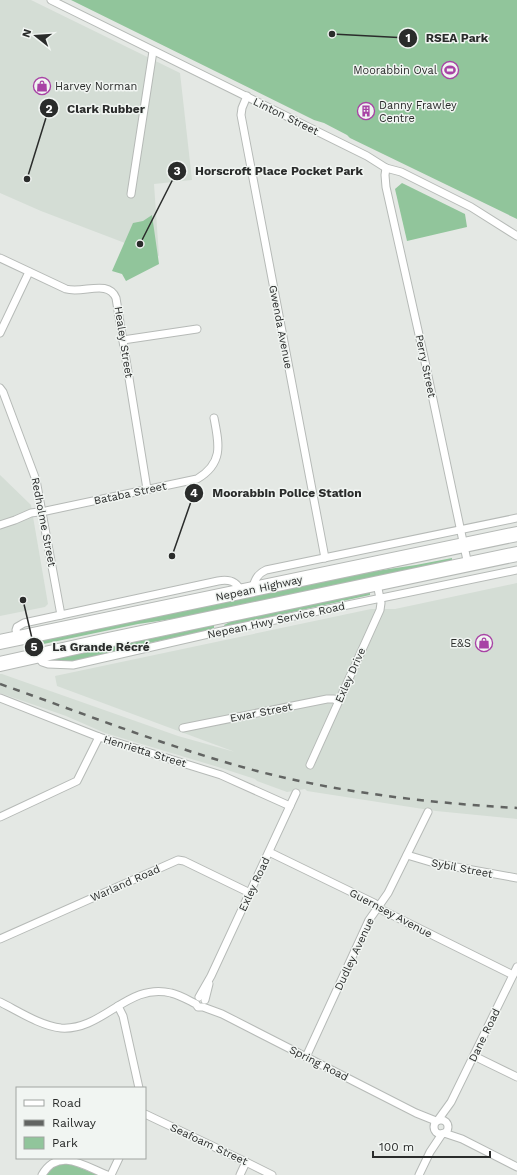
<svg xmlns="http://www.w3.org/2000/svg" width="517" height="1175" font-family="'Work Sans',sans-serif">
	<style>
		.built { fill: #d4ddd5 }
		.green { fill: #91c59b }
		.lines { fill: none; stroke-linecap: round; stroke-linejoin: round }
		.street-casing { stroke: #b6bab7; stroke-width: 9 }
		.highway-casing { stroke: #b6bab7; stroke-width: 16 }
		.street { stroke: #fff; stroke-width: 7 }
		.highway { stroke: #fff; stroke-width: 14 }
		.rail { stroke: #626462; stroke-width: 2.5; stroke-dasharray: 7 7; stroke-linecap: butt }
		.labels { text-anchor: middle; stroke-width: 3; stroke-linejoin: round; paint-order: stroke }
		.poi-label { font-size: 11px; fill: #2a2c2b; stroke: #f1f5f2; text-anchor: end }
		.street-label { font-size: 11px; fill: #2a2c2b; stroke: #f1f5f2 }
		.leader { fill: none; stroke: #2a2c2b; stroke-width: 1.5 }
		.callout-dot { fill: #2a2c2b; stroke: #f1f5f2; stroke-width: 1.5 }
		.mark-label { font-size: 12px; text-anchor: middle; font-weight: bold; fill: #fff }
		.callout-label { font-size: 12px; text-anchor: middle; font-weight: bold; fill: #2a2c2b; stroke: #f1f5f2; stroke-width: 3; stroke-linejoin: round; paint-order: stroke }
	</style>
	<rect width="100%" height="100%" fill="#e4e8e4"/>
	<g class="built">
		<path d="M 0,0 L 31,0 L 180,73 L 192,180 L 154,184 L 159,256 L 41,211 L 0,193 Z"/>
		<path d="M 0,475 L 31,505 L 48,604 L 45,607 L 0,616 Z"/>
		<path d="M 517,583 L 517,819 L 436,811 L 307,791 L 305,789 L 287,792 L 257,781 L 255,779 L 218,767 L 105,733 L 66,716 L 0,693 L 0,674 L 2,674 L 178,736 L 235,752 L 57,686 L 55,676 L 371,609 L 395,609 Z"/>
	</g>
	<g class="green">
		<path d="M 71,0 L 517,0 L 517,219 L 350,138 L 347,135 L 324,123 L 314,120 Z"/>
		<path d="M 402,183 L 465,214 L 467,227 L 407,241 L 395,189 Z"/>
		<path d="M 152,215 L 159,264 L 126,281 L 122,274 L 112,271 L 133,223 L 143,221 Z"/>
		<path d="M 452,558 L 452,561 L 193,616 L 138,624 L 34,646 L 25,645 L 26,644 L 362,573 L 416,565 Z"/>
		<path d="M 365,593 L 370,593 L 370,595 L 225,627 L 224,625 L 232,621 Z"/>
		<path d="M 214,625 L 214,628 L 210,630 L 140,645 L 79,662 L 46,661 Z"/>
		<path d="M 65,1163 L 73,1165 L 98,1175 L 46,1175 L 53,1167 Z"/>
	</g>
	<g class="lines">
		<g class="street-casing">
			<g id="street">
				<path d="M 51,0 L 367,156 L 386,168 L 401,172 L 471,207 L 517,236"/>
				<path d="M 247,96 L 242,108 L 241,115 L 325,558"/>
				<path d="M 386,168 L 385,175 L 386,187 L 424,357 L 468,565"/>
				<path d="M 131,194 L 153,51"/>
				<path d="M 0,258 L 66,289 C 83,294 108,279 116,298 L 147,489"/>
				<path d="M 0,333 L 29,272"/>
				<path d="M 123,340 L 197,329"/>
				<path d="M 0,388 L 3,392 L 36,480 L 61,615"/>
				<path d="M 0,525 L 15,520 L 31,513 L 46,511 L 197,479 C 224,463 219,444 214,418"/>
				<path d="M 252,589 C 255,580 257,574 266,570 L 517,518"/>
				<path d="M 18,638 L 16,630 L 17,627 L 24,623 L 218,581 C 229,579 237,581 241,592"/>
				<path d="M 38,656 L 42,662 L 48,664 L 73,665 L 217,632 L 517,570"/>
				<path d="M 0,698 L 99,737 L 221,775 L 290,806"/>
				<path d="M 183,728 L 327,699 L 334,699 L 338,701"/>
				<path d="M 310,765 L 380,610 L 381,603 L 377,584"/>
				<path d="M 0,817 L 77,781 L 99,737"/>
				<path d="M 269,852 L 374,903 L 382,910 L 513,975"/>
				<path d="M 407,855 L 434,863 L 517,878"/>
				<path d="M 0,939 L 178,860 L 184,861 L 250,893"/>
				<path d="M 199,997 L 211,976 L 296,793"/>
				<path d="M 205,1000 L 209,984"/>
				<path d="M 0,1002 C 18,1011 41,1026 61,1028 C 103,1031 128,982 171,993 C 180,995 188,1000 196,1004 L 198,1007 L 203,1007 L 222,1014 L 416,1113 L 436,1121"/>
				<path d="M 118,1006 L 123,1016 L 139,1088"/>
				<path d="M 474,1056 L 517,1077"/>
				<path d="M 306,1057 L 369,920 L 388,893 L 428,812"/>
				<path d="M 145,1114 L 246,1162 L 272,1175"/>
				<circle cx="441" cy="1127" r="7"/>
				<path d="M 438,1120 L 451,1102 L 517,967"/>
				<path d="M 444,1133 L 462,1139 L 517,1167"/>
				<path d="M 42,1175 C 58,1147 85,1166 107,1175"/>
				<path d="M 111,1175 L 119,1158"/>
				<path d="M 240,1175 L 246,1162"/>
				<path d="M 419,1175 L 430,1152 L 442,1134"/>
			</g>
		</g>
		<g class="highway-casing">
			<g id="highway">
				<path d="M 0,642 L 517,534"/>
				<path d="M 0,664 L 108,640 L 517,554"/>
			</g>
		</g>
		<use href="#street" class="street"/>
		<use href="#highway" class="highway"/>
		<path class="rail" d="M 0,684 C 85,714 170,748 257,771 C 342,793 430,803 517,808"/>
	</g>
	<defs>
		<g id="stadium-ring" transform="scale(0.9)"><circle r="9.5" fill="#f1f5f2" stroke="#a842a5" stroke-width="1.5"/><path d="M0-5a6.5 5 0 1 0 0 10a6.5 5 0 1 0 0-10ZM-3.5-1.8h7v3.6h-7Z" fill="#a842a5"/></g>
		<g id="shop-ring" transform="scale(0.9)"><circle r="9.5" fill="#f1f5f2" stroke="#a842a5" stroke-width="1.5"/><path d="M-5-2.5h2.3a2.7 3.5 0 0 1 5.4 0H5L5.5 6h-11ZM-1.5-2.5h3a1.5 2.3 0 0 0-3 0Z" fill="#a842a5"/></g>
		<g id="building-ring" transform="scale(0.9)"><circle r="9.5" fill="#f1f5f2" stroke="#a842a5" stroke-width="1.5"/><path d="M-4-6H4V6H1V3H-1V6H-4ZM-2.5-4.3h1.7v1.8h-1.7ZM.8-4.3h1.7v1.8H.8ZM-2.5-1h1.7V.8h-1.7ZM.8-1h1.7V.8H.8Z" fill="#a842a5"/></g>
	</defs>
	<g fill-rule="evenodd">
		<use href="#stadium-ring" x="450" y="70"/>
		<use href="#shop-ring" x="42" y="86"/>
		<use href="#building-ring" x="366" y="111"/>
		<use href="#shop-ring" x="484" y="643"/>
	</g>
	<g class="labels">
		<g class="poi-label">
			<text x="437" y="74">Moorabbin Oval</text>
			<text x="55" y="90" text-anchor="start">Harvey Norman</text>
			<text x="379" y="109" text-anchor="start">Danny Frawley<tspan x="379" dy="13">Centre</tspan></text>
			<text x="471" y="647">E&amp;S</text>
		</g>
		<g class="street-label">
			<text transform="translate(286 116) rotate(26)" y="4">Linton Street</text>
			<text transform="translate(281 327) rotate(79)" y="4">Gwenda Avenue</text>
			<text transform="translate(124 342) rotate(81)" y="4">Healey Street</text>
			<text transform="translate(426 366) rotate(78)" y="4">Perry Street</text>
			<text transform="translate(130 493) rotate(-12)" y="4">Bataba Street</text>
			<text transform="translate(44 522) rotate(79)" y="4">Redholme Street</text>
			<text transform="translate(259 588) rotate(-12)" y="4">Nepean Highway</text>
			<text transform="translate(276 620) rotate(-12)" y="4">Nepean Hwy Service Road</text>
			<text transform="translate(350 675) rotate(-66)" y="4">Exley Drive</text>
			<text transform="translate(261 712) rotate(-11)" y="4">Ewar Street</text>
			<text transform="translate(145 751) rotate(17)" y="4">Henrietta Street</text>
			<text transform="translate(462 868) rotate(11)" y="4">Sybil Street</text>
			<text transform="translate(125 883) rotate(-24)" y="4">Warland Road</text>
			<text transform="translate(254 884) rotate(-65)" y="4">Exley Road</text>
			<text transform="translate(391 913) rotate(28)" y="4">Guernsey Avenue</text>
			<text transform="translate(354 954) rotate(-65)" y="4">Dudley Avenue</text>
			<text transform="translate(484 1035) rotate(-64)" y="4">Dane Road</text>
			<text transform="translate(319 1063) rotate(27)" y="4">Spring Road</text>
			<text transform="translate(209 1144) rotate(25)" y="4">Seafoam Street</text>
		</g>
	</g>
	<path class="leader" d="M332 34L408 38M27 179L49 108M140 244L177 171M172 556L194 493M23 600L34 647"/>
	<g class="callout-dot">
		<circle cx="332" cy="34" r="4"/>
		<circle cx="27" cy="179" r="4"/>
		<circle cx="140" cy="244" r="4"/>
		<circle cx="172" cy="556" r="4"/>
		<circle cx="23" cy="600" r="4"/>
		<circle cx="408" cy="38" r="10"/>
		<circle cx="49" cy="108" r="10"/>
		<circle cx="177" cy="171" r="10"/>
		<circle cx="194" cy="493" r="10"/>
		<circle cx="34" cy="647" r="10"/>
	</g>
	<g class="mark-label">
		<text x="408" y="42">1</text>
		<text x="49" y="113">2</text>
		<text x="177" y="175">3</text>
		<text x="194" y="497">4</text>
		<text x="34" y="651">5</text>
	</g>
	<g class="callout-label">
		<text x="457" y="42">RSEA Park</text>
		<text x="106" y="113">Clark Rubber</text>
		<text x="279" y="175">Horscroft Place Pocket Park</text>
		<text x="287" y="497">Moorabbin Police Station</text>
		<text x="101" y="651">La Grande Récré</text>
	</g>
	<rect x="16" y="1087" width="130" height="72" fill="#f1f5f2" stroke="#a1a5a2"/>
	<rect x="24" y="1100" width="20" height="6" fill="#ffffff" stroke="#a1a5a2"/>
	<text x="52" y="1107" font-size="12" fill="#2a2c2b">Road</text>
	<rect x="24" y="1120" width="20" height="6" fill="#626462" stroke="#a1a5a2"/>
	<text x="52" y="1127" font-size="12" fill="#2a2c2b">Railway</text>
	<rect x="24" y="1137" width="20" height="12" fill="#91c59b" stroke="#a1a5a2"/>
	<text x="52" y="1147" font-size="12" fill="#2a2c2b">Park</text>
	<g transform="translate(36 36) rotate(287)" stroke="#f1f5f2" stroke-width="3" paint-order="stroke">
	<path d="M0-3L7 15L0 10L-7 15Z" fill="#2a2c2b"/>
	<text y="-6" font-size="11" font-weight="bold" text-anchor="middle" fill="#2a2c2b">N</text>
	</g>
	<path d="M373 1151v6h117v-6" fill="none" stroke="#2a2c2b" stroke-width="2"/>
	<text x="379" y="1151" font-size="12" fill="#2a2c2b" stroke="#f1f5f2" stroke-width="3" paint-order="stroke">100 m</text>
</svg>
